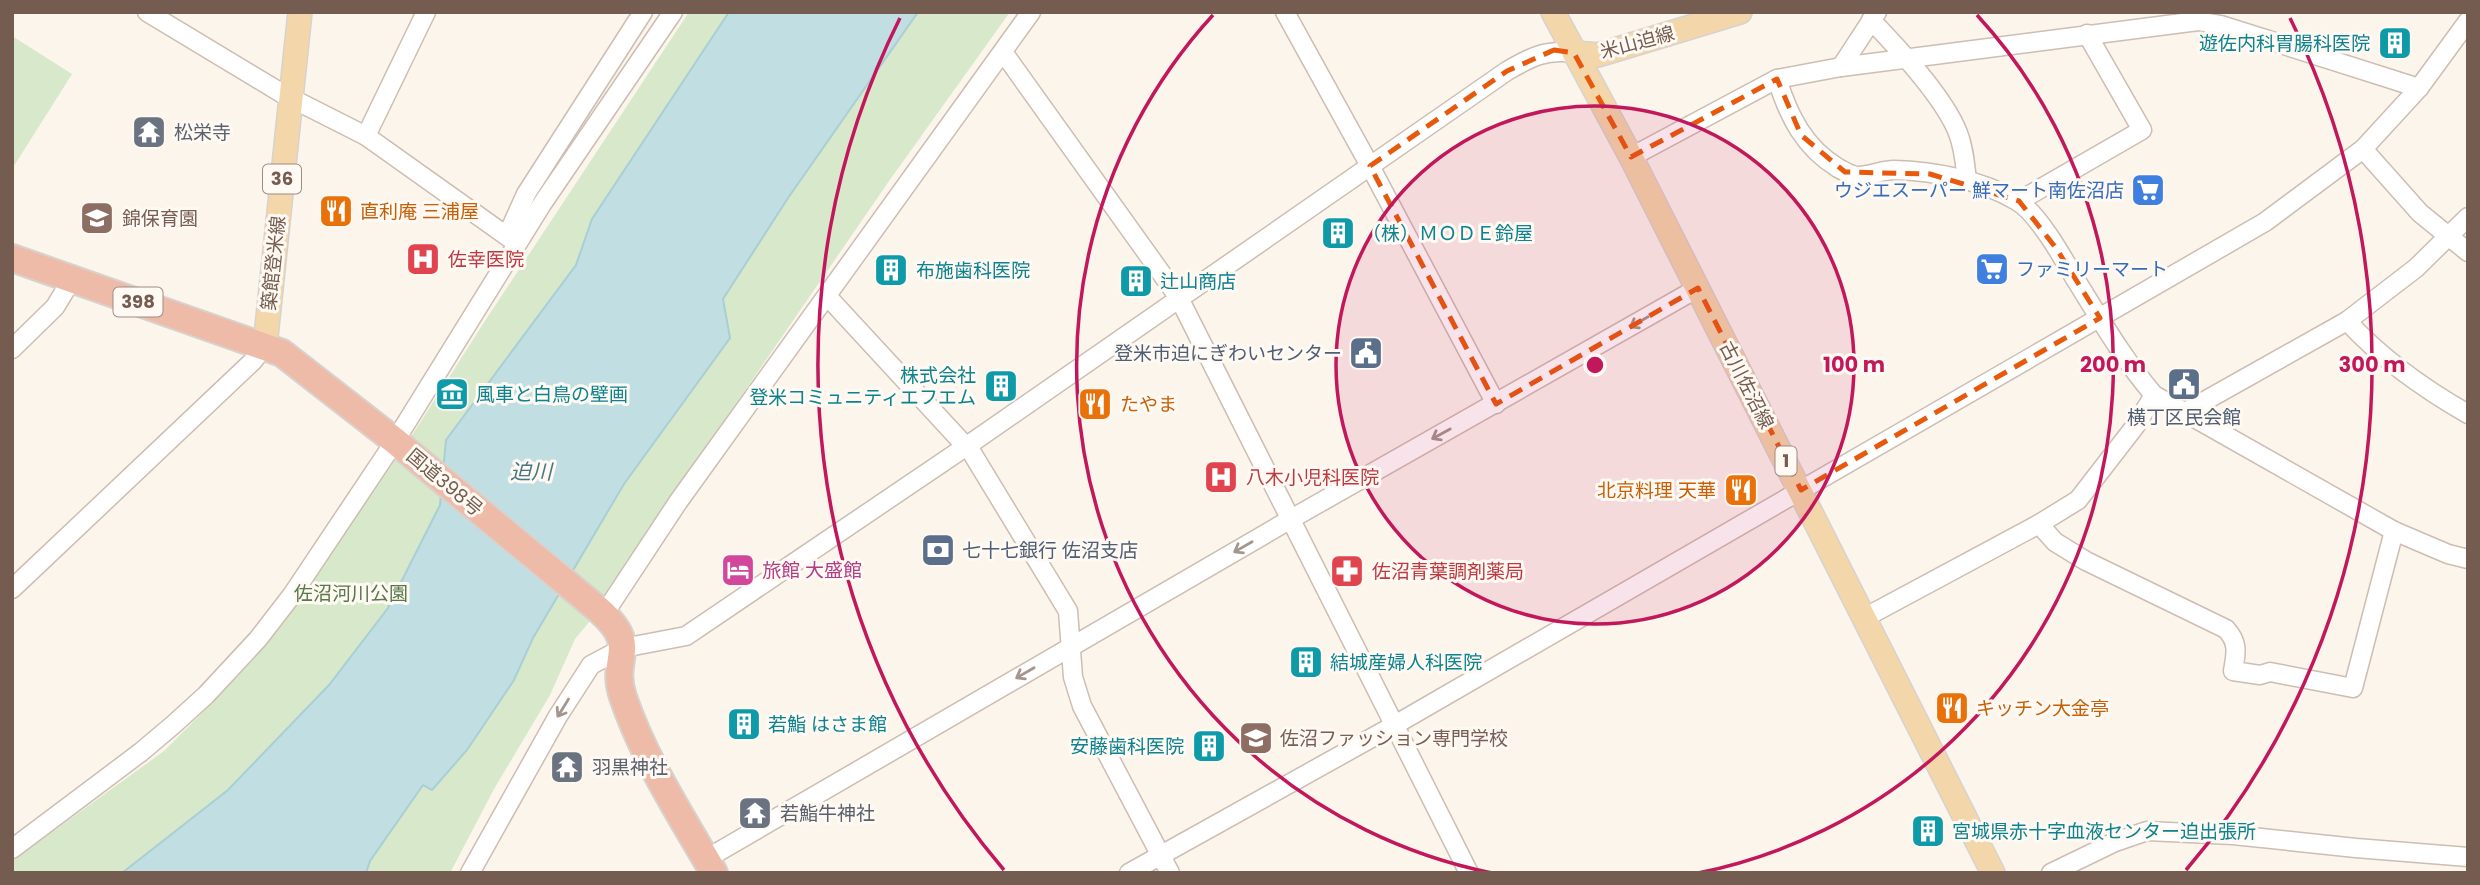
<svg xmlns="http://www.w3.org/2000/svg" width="2480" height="885" font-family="Poppins,'Noto Sans JP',sans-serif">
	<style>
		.green { fill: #d7e8cb }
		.water { fill: #c1dfe3; stroke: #a9ced4; stroke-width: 2 }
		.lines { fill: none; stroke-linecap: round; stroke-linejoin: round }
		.minor-casing { stroke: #cdbdb2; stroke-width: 21 }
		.major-casing { stroke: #d8d2ce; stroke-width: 26 }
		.highway-casing { stroke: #d8d2ce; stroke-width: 30 }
		.minor { stroke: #fff; stroke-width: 18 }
		.major { stroke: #f3d7ab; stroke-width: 23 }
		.highway { stroke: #efbba9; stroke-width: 26 }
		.oneway { stroke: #a5968d }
		.marked { fill: none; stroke: #e8590c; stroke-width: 5; stroke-dasharray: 14 9; stroke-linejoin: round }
		.ring { fill: none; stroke: #c2185b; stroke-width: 3.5 }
		.labels { text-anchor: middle; stroke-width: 6; stroke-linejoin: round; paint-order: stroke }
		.shield { fill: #fef9f2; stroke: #9d8c81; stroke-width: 2 }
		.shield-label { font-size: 18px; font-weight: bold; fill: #745d50 }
		.street-label { font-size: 19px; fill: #745d50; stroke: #fef9f2 }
		.culture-label { font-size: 19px; fill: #0d838f; stroke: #fef9f2; text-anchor: start }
		.worship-label { font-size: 19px; fill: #5b616d; stroke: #fef9f2; text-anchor: start }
		.shop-label { font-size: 19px; fill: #366cbe; stroke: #fef9f2; text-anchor: end }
		.food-label { font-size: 19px; fill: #c56008; stroke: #fef9f2; text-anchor: start }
		.education-label { font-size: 19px; fill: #785e54; stroke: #fef9f2; text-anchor: start }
		.health-label { font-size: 19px; fill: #be3a42; stroke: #fef9f2; text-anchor: start }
		.service-label { font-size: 19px; fill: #4e5e75; stroke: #fef9f2; text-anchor: end }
		.hotel-label { font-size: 19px; fill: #b23c85; stroke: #fef9f2; text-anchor: start }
		.park-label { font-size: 19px; fill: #577849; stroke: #fef9f2 }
		.water-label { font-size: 21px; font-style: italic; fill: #48767f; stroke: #fef9f2 }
		.centre { fill: #c2185b; stroke: #fef9f2; stroke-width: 3.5 }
		.ring-label { font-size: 21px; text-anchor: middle; font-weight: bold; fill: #c2185b; stroke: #fef9f2; stroke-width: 6; stroke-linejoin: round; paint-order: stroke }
	</style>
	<rect width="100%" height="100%" fill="#fbf5ec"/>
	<g class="green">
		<path d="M 689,12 L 729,12 L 592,219 L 576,265 L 446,440 L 440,505 L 388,608 L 329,685 L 228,790 L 122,873 L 12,873 L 12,861 L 164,751 L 215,700 L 285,621 L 416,429 L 483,324 Z"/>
		<path d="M 918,12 L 1010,12 L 889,181 L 608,590 L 599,610 L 575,639 L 550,695 L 494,789 L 450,873 L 366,873 L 370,861 L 423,784 L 432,790 L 467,750 L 514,680 L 533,638 L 624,484 L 730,338 L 723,299 L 788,198 Z"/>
		<path d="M 12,36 L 72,74 L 12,169 Z"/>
	</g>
	<path class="water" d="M 729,12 L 918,12 L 788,198 L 723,299 L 730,338 L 624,484 L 533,638 L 514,680 L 467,750 L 432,790 L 423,785 L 370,861 L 366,873 L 122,873 L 228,790 L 329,685 L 388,608 L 440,505 L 446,440 L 576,265 L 592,219 Z"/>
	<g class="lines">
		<g class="minor-casing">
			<g id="minor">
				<path d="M 147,12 L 283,94 L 366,136 L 426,12"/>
				<path d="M 1285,12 L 1370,166 L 1496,404"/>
				<path d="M 1871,20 C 1898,48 1944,97 1958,133 C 1964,148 1965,164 1967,181"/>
				<path d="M 1003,52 L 1179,298 L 1469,873"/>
				<path d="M 1841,67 L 1877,12"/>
				<path d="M 2419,88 L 2221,25 L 2198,21 L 1841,67 L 1777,79 C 1789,117 1804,147 1838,168 C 1844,171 1851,176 1858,176 C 1870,176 1882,170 1894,170 C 1934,171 1982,180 2017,201 C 2037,212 2062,256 2074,277 C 2099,317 2123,359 2154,395 L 2394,531 L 2448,554 L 2468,559"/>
				<path d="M 366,136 L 515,242"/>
				<path d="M 2363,149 L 2420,213 L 2468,252"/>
				<path d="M 1631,157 L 1777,79"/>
				<path d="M 2019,201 L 2142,130 L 2087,34"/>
				<path d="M 507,236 L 526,194 L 643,12"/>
				<path d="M 827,296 L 972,453 L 1068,611 L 1073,677 L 1082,706 L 1170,873"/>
				<path d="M 2347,321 C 2381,358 2424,389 2468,414"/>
				<path d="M 12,349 L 55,307 L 72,279"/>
				<path d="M 2185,412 L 2347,321 L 2416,268 L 2468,217"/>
				<path d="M 2039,524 L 2055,542 L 2086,561 L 2226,629 C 2239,643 2236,653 2233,671 L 2260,675 L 2270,672 L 2353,688 L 2394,531"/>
				<path d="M 12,589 L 253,361 L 265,346"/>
				<path d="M 599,610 L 610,605 L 678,502 L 1031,12"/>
				<path d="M 1864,618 L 2039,524 L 2078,500 L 2136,425 L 2154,395"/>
				<path d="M 12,849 L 141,752 L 173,725 L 206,695 L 258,639 L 292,595 L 395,441 L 542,204 L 673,12"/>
				<path d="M 706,859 L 1291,519 L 1698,288"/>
				<path d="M 470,873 L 558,716 L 591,665 L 623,648 L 686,636 L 977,439 L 1507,71 C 1531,57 1546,49 1574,53"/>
				<path d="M 1129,873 L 1393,726 L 2265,222 L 2363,149 L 2419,88 L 2468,21"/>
				<path d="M 2051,873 L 2115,842 L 2147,831 L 2233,835 L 2356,848 L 2468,857"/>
			</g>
		</g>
		<g class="major-casing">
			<g id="major">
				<path d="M 1553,12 L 1631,157 L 1993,873"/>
				<path d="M 1574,53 L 1598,55 L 1740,12"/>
				<path d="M 265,346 L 300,12"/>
			</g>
		</g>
		<g class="highway-casing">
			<path id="highway" d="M 12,258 L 282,353 L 395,441 L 599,610 C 642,648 609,656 623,697 C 644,759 681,816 714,873"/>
		</g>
		<use href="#minor" class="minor"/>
		<use href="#major" class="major"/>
		<use href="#highway" class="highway"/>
	</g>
	<defs><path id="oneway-shaft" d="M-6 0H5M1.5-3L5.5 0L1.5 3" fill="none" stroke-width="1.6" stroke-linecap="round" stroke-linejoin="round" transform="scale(1.75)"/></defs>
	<g class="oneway">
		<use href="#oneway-shaft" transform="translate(1639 322) rotate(150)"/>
		<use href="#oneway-shaft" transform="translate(1441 434) rotate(151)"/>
		<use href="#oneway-shaft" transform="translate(1243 547) rotate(150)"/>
		<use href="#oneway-shaft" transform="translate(1025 673) rotate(150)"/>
		<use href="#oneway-shaft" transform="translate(563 708) rotate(122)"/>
	</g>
	<path class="marked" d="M 1554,50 L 1574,53 L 1631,157 L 1777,79 L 1801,135 L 1845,172 L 1930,174 L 2019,201 L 2056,248 L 2100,318 L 1801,490 L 1698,288 L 1496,404 L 1370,166 L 1507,71 Z"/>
	<circle cx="1595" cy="365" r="259" fill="#c2185b" fill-opacity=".12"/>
	<g class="ring">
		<circle cx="1595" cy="365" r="259"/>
		<path d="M1492 873A518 518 0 0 1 1213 15M1977 15A518 518 0 0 1 1698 873"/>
		<path d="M1004 870A777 777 0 0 1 900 18M2290 18A777 777 0 0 1 2186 870"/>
	</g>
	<defs>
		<g id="building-square" transform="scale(1.75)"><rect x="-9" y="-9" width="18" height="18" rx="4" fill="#0f9aa8" stroke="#fef9f2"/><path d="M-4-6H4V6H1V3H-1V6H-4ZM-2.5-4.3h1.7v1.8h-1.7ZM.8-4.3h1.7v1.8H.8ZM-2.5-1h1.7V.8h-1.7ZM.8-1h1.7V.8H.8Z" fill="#fff"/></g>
		<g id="temple-square" transform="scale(1.75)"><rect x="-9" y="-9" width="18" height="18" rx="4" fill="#6b7280" stroke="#fef9f2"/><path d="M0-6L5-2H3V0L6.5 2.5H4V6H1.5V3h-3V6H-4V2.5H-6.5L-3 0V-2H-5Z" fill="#fff"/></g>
		<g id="supermarket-square" transform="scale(1.75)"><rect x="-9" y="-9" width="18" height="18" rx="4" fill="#3f7fe0" stroke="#fef9f2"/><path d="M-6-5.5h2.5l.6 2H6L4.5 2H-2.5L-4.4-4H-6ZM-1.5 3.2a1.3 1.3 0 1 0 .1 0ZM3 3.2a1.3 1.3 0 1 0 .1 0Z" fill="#fff"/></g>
		<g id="restaurant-square" transform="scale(1.75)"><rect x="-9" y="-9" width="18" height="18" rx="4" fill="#e8710a" stroke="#fef9f2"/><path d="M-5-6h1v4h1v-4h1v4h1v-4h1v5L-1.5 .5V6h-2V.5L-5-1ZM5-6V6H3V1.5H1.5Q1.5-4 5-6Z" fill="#fff"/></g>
		<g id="school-square" transform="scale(1.75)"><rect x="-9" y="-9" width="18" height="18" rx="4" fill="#8d6e63" stroke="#fef9f2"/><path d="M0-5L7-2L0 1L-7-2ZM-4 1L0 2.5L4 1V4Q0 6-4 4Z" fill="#fff"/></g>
		<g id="hospital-square" transform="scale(1.75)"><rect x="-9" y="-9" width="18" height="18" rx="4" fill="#e0444e" stroke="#fef9f2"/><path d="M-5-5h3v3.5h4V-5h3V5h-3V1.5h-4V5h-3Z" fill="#fff"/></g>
		<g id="civic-square" transform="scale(1.75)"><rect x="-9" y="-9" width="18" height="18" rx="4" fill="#5c6f8a" stroke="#fef9f2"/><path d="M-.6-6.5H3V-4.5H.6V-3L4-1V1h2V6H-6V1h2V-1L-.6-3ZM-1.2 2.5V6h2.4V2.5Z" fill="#fff"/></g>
		<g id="museum-square" transform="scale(1.75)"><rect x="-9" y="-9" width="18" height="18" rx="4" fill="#0f9aa8" stroke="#fef9f2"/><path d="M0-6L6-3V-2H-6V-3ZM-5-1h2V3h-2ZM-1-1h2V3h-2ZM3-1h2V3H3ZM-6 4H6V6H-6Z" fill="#fff"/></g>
		<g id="bank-square" transform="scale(1.75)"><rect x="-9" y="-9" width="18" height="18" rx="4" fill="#5c6f8a" stroke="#fef9f2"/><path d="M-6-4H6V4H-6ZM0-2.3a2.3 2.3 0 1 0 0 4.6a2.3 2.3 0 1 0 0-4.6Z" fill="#fff"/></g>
		<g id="hotel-square" transform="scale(1.75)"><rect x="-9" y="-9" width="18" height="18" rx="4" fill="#d1479c" stroke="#fef9f2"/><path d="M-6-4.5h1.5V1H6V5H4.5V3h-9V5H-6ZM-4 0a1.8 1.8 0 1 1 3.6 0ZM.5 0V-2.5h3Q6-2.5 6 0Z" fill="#fff"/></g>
		<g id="pharmacy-square" transform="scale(1.75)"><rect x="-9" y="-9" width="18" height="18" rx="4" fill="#e0444e" stroke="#fef9f2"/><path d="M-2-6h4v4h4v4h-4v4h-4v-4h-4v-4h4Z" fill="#fff"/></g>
	</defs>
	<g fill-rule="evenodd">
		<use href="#building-square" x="2395" y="43"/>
		<use href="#temple-square" x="149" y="132"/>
		<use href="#supermarket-square" x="2148" y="190"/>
		<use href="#restaurant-square" x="336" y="211"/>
		<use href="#school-square" x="97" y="218"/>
		<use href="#building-square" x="1338" y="233"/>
		<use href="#hospital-square" x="423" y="259"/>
		<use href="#supermarket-square" x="1992" y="269"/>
		<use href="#building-square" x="891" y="270"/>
		<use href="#building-square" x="1136" y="281"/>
		<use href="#civic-square" x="1366" y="353"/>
		<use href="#civic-square" x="2184" y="384"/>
		<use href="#building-square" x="1001" y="386"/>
		<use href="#museum-square" x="452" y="394"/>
		<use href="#restaurant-square" x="1095" y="404"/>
		<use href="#hospital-square" x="1221" y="477"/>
		<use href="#restaurant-square" x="1741" y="490"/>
		<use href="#bank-square" x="938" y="550"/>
		<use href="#hotel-square" x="738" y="570"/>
		<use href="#pharmacy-square" x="1347" y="571"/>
		<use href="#building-square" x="1306" y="662"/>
		<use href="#restaurant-square" x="1952" y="708"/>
		<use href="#building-square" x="744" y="724"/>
		<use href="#school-square" x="1256" y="738"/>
		<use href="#building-square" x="1209" y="746"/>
		<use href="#temple-square" x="567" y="767"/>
		<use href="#temple-square" x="755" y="813"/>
		<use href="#building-square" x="1928" y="831"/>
	</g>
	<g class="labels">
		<g class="shield">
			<rect x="263" y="164.5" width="38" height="29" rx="5"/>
			<rect x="113.5" y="287.5" width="49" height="29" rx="5"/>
			<rect x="1775.5" y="446.5" width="21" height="29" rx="5"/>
		</g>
		<g class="shield-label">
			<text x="282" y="185">36</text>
			<text x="138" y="308">398</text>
			<text x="1786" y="467">1</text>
		</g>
		<g class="street-label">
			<text transform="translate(1637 42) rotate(-15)" y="7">米山迫線</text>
			<text transform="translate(273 263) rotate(-84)" y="7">築館登米線</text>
			<text transform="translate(1747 385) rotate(63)" y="7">古川佐沼線</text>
			<text transform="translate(445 482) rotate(40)" y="7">国道398号</text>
		</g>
		<g class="culture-label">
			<text x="2370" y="50" text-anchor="end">遊佐内科胃腸科医院</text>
			<text x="1362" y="240">（株）ＭＯＤＥ鈴屋</text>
			<text x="916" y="277">布施歯科医院</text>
			<text x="1160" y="288">辻山商店</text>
			<text x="976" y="382" text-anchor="end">株式会社<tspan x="976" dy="22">登米コミュニティエフエム</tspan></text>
			<text x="476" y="401">風車と白鳥の壁画</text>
			<text x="1330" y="669">結城産婦人科医院</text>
			<text x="768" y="731">若鮨 はさま館</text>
			<text x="1184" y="753" text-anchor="end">安藤歯科医院</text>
			<text x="1952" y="838">宮城県赤十字血液センター迫出張所</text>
		</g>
		<g class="worship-label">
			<text x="174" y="139">松栄寺</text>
			<text x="592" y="774">羽黒神社</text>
			<text x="780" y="820">若鮨牛神社</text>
		</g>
		<g class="shop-label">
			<text x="2124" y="197">ウジエスーパー 鮮マート南佐沼店</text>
			<text x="2016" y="276" text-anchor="start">ファミリーマート</text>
		</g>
		<g class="food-label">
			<text x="360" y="218">直利庵 三浦屋</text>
			<text x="1120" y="411">たやま</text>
			<text x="1716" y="497" text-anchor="end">北京料理 天華</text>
			<text x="1976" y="715">キッチン大金亭</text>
		</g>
		<g class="education-label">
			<text x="122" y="225">錦保育園</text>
			<text x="1280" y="745">佐沼ファッション専門学校</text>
		</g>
		<g class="health-label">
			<text x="448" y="266">佐幸医院</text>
			<text x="1246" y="484">八木小児科医院</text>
			<text x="1372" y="578">佐沼青葉調剤薬局</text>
		</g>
		<g class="service-label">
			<text x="1342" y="360">登米市迫にぎわいセンター</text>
			<text x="2184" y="424" text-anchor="middle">横丁区民会館</text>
			<text x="962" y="557" text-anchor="start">七十七銀行 佐沼支店</text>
		</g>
		<g class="hotel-label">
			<text x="762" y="577">旅館 大盛館</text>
		</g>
		<g class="park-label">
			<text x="351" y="600">佐沼河川公園</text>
		</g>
		<g class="water-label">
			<text x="531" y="479">迫川</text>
		</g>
	</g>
	<circle cx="1595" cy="365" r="10" class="centre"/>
	<g class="ring-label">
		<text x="1854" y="372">100 m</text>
		<text x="2113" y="372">200 m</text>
		<text x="2372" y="372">300 m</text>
	</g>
	<rect width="2480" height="885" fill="none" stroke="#745d50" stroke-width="28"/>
</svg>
